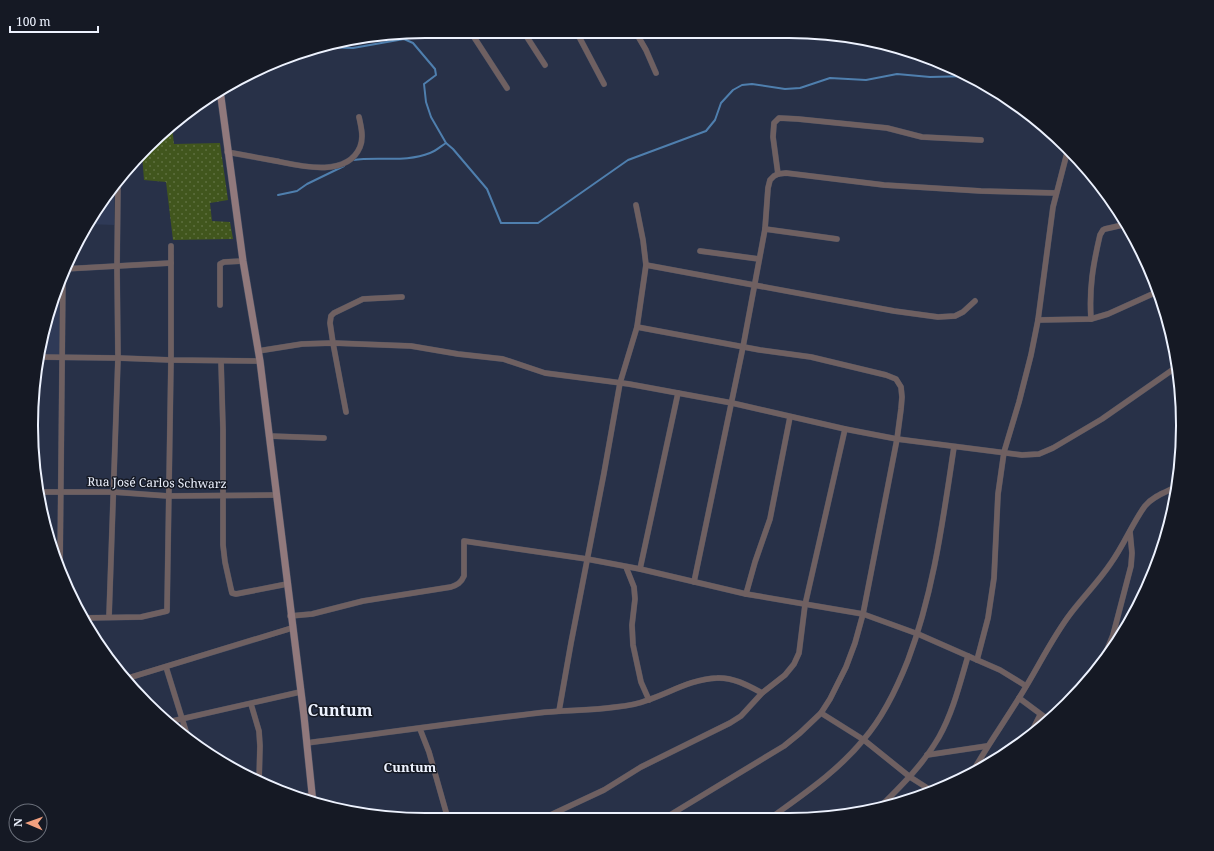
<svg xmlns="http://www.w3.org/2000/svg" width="1214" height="851" font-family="'Noto Serif',serif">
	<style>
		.built { fill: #2f3a57 }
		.garden { fill: url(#garden-dots) }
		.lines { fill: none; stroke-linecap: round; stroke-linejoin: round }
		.stream { stroke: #4f7fae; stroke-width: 2 }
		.minor-casing { stroke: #444c61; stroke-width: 6 }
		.secondary-casing { stroke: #444c61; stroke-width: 8 }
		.minor { stroke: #6f6061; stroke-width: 5.5 }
		.secondary { stroke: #91797c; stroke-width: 7 }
		.labels { text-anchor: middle; stroke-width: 3; stroke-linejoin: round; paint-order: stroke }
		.street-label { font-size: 12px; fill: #edf2fe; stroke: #151924 }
		.neighbourhood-label { font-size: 13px; font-weight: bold; fill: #edf2fe; stroke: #151924 }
		.district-label { font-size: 16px; font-weight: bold; fill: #edf2fe; stroke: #151924 }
		.rim { fill: none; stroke: #edf2fe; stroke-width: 2 }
	</style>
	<defs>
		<pattern id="garden-dots" width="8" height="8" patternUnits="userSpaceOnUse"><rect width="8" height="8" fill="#41561d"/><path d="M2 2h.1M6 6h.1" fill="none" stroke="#5d6f3f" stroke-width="1.8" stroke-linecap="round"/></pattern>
	</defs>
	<rect width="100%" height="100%" fill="#283148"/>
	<g class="built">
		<path d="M 114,186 L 114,225 L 87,224 Z"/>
		<path d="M 59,283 L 59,355 L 40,355 Z"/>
	</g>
	<g class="garden">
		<path d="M 398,35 L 399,36 L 382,37 L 350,44 L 333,43 Z"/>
		<path d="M 172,127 L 174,144 L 220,143 L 228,200 L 210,203 L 212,221 L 230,222 L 233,239 L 173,240 L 166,182 L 144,180 L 142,154 Z"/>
	</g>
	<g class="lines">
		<g class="stream">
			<path d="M 317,47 L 353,48 L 404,39 L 413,43 L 435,69 L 436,75 L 424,84 L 426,102 L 431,117 L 446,143 L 453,149 L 487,189 L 501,223 L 538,223 L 628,160 L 706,131 L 715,120 L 721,103 L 733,90 L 742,85 L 752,84 L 785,89 L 800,88 L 830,78 L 866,80 L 897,74 L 930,77 L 970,76"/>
			<path d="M 250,74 L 257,72 L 258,70"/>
			<path d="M 353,160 C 378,156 406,163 430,153 C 436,151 441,146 446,143"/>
			<path d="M 278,195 L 297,191 L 307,184 L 344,166"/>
		</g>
		<g class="minor-casing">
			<g id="minor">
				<path d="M 470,31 L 507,88"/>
				<path d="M 523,31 L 545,65"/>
				<path d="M 576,31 L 604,84"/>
				<path d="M 635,31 L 646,50 L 656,73"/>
				<path d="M 227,152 C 244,155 260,158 276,161 C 300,166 347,178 360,147 C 364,138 361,126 359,117"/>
				<path d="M 778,174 L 773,137 L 774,123 L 779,118 L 798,119 L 887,128 L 922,137 L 981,140"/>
				<path d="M 765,229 L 837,239"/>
				<path d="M 700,251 L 759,259"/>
				<path d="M 646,265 L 894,311 L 938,317 L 955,316 L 963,312 L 975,301"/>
				<path d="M 64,269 L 171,263"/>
				<path d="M 220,305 L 220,264 L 224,262 L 243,261"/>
				<path d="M 1091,319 C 1089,288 1093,265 1100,235 L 1103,230 L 1105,229 L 1127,224"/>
				<path d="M 1038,320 L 1091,319 L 1108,314 L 1159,291"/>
				<path d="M 637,327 L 760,350 L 811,357 L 886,375 L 896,379 L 901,387 L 902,397 L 901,409 L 897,439 L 863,614 L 855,643 L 846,667 L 830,699 L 821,713 L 800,733 L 784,746 L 665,818"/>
				<path d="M 258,351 L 302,344 L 333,343 L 411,346 L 458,354 L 503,359 L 545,373 L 629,384 L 732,403 L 845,429 L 897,439 L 1022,455 L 1039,454 L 1053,448 L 1102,419 L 1178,366"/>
				<path d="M 39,357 L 118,358 L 171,360 L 260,361"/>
				<path d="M 221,361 L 223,429 L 223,545 L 225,562 L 231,589 L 232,593 L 236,594 L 287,584"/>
				<path d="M 346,412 L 333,343 L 330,323 L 331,316 L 334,313 L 363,299 L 402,297"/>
				<path d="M 269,436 L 324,438"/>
				<path d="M 37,492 L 113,492 L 168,496 L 277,495"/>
				<path d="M 626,567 L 634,587 L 635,599 L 632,625 L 633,645 L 641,682 L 649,700"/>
				<path d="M 60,569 L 63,271"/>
				<path d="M 640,569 L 678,393"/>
				<path d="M 694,582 L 743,347 L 765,229 L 768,188 L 770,180 L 774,176 L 778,174 L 786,173 L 884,185 L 981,191 L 1056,193"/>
				<path d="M 746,594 L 755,562 L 770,519 L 790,417"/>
				<path d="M 290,616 L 312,614 L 363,601 L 451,587 C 457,585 461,583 464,576 L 464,541 L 587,559 L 640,569 L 746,594 L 863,614 L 918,634 L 968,656 L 1000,670 L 1026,686"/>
				<path d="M 109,617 L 118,358 L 117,267 L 118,181"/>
				<path d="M 83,618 L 141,617 L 167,611 L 171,360 L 171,246"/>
				<path d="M 977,660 L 988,618 L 994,578 L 998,494 L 1004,452 L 1019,402 L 1031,355 L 1038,320 L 1053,207 L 1067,153"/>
				<path d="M 166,667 L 189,741"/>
				<path d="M 1100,667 L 1113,635 L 1131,566 L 1132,553 L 1130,532"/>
				<path d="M 125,679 L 292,628"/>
				<path d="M 1019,698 L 1050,721"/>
				<path d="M 251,704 L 259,731 L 260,746 L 259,782"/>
				<path d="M 559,711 L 571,643 L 604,473 L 620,383 L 637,327 L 646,265 L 643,240 L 636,205"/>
				<path d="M 821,713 L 864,740 L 910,777 L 932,791"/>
				<path d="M 168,722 L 300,692"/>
				<path d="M 420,729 L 429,752 L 448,819"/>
				<path d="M 1031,733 L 1040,715"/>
				<path d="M 307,743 C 384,733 461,722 538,713 C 564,710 590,711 616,707 C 627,706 638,704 648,700 C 671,692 692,679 717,678 C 733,677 749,686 762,693 L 785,675 L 794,664 L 799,653 L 805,605 L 845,429"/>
				<path d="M 927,755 L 987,746"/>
				<path d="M 972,773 C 987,746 1003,724 1019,698 C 1037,670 1051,639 1071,613 C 1084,596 1099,581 1111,563 C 1124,545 1133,522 1145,506 C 1153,496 1166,492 1176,487"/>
				<path d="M 301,798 L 312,795"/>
				<path d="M 878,809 C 900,787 923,765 939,737 C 953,712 960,683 968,656"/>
				<path d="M 772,817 C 805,793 838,771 864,739 C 884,716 897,688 908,660 C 934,591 943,519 954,447"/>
				<path d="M 544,818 L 604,790 L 641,767 L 730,723 L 741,716 L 762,693"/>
			</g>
		</g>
		<g class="secondary-casing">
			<path id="secondary" d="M 220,90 L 243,261 L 260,361 L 304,716 L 313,803"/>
		</g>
		<use href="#minor" class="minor"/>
		<use href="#secondary" class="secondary"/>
	</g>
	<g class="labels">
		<g class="street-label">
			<text transform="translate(157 483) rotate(1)" y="4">Rua José Carlos Schwarz</text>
		</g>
		<g class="neighbourhood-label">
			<text x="410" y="772">Cuntum</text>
		</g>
		<g class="district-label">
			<text x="340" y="716">Cuntum</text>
		</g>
	</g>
	<path d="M0 0H1214V851H0ZM425 38H789A387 387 0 0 1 1176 425V426A387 387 0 0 1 789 813H425A387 387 0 0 1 38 426V425A387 387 0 0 1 425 38Z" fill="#151924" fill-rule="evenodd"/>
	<path class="rim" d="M425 38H789A387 387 0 0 1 1176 425V426A387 387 0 0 1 789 813H425A387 387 0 0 1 38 426V425A387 387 0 0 1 425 38Z"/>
	<g transform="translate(28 823) rotate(272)"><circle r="19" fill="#151924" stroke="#6b707b"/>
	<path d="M0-3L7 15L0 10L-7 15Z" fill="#f2a07f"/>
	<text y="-6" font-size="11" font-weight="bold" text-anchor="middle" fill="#edf2fe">N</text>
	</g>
	<path d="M10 26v6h88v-6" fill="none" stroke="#edf2fe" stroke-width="2"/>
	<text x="16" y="26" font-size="12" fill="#edf2fe" stroke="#151924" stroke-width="3" paint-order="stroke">100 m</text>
</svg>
